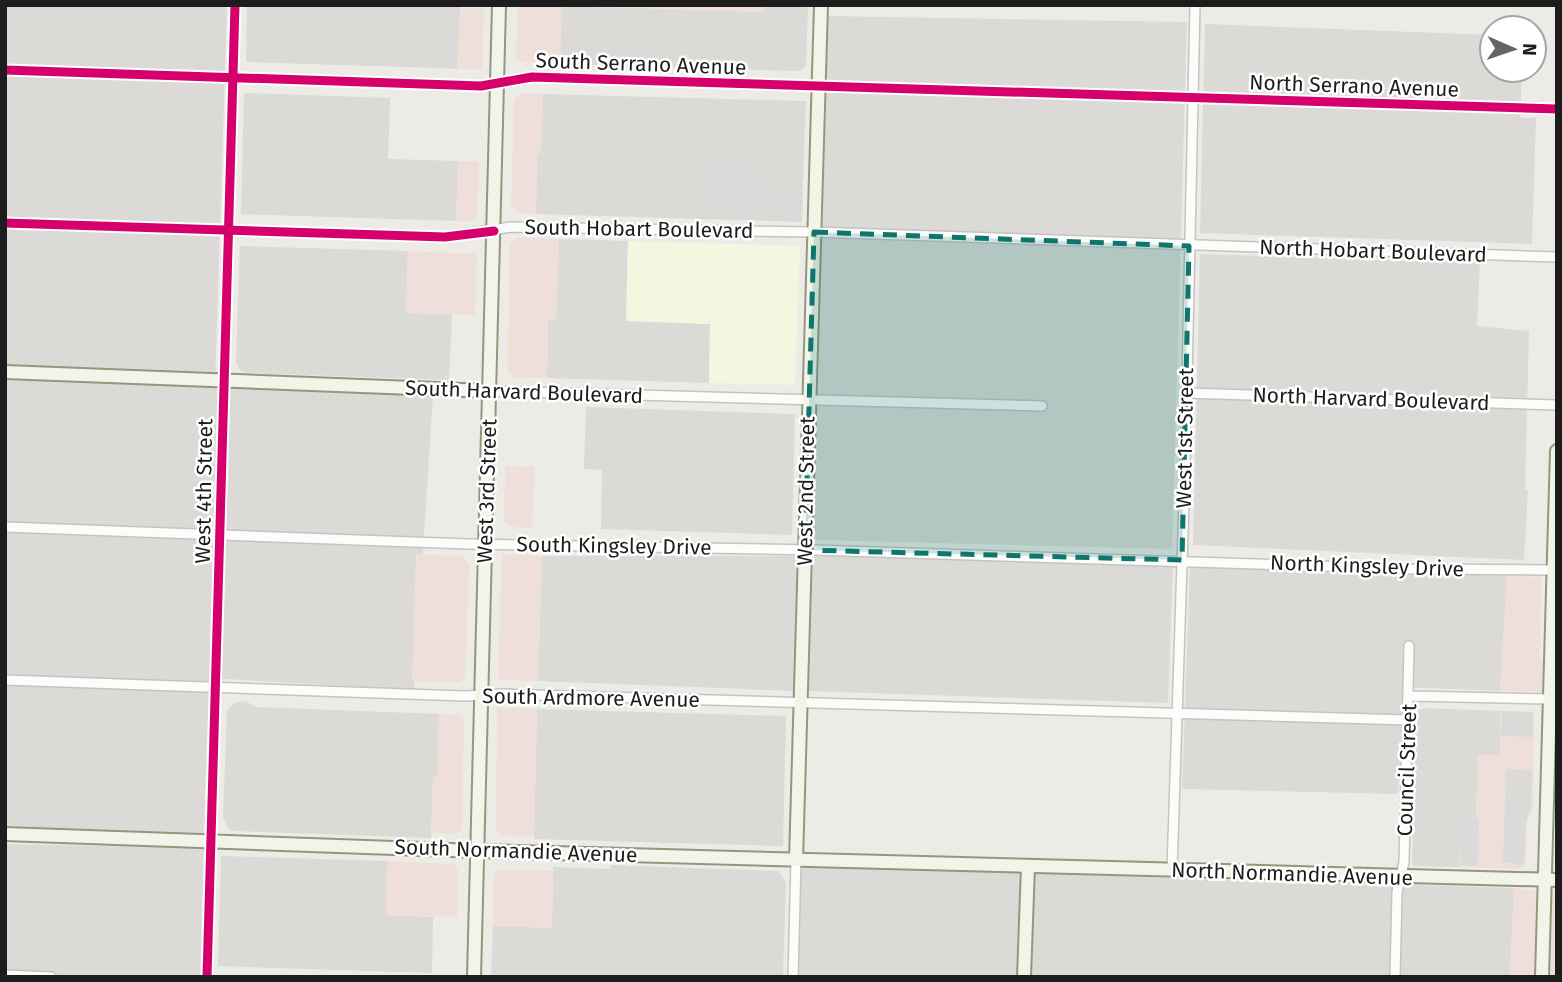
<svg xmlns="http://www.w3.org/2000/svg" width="1562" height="982" font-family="'Fira Sans',sans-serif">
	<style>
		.residential { fill: #dbdad7 }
		.commercial { fill: #efdfda }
		.education { fill: #f4f6e0 }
		.religious { fill: #dad9d7 }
		.parking { fill: #dadad8 }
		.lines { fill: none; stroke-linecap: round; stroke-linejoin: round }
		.street-casing { stroke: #c4c4c2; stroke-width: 12 }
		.secondary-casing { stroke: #92977d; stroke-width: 16 }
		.street { stroke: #fcfcfb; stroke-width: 9 }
		.secondary { stroke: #f2f4e9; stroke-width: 12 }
		.cycleway-casing { stroke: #fff; stroke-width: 13 }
		.cycleway { stroke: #d6006c; stroke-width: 9 }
		.marked { fill: #0f766e; fill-opacity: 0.2; stroke: #0f766e; stroke-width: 5; stroke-dasharray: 14 9; stroke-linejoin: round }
		.labels { text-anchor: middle; stroke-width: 5; stroke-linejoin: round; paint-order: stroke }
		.street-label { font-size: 21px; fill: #1d1d1d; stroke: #fff }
	</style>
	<rect width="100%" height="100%" fill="#ecebe6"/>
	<g class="residential">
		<path d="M 5,5 L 227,5 L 215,385 L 433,395 L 414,690 L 209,678 L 204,835 L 5,826 Z"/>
		<path d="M 247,5 L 460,5 L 460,8 L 439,8 L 437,68 L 246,62 Z"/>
		<path d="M 561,5 L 762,12 L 763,5 L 808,5 L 806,65 L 803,69 L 796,71 L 560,64 Z"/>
		<path d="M 828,16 L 1187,22 L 1172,549 L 818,540 L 814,536 Z"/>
		<path d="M 1205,24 L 1492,35 L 1492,70 L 1522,70 L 1520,118 L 1536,118 L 1532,244 L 1200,233 Z"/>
		<path d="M 244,93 L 390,98 L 388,159 L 458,161 L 456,221 L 241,214 Z"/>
		<path d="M 543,94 L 806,101 L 803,182 L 759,181 L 759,161 L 703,159 L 701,219 L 536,214 L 537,153 L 541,153 Z"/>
		<path d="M 559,239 L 628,241 L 626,321 L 710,324 L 709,383 L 547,378 L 548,319 L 556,319 Z"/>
		<path d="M 240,246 L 408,251 L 406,313 L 452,314 L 449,380 L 247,373 L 240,370 L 236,363 Z"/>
		<path d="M 1200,254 L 1480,263 L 1477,326 L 1529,331 L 1525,489 L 1528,490 L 1524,560 L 1193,545 Z"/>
		<path d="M 586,407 L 795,414 L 792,535 L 601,529 L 602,470 L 584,469 Z"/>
		<path d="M 813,555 L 1173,565 L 1168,703 L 809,691 Z"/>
		<path d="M 542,556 L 798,556 L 794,691 L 538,681 Z"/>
		<path d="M 1190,566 L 1507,576 L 1500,691 L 1403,687 L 1398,794 L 1182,789 Z"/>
		<path d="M 245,701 L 257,707 L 439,714 L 437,776 L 433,776 L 431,838 L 235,831 L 229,829 L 223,817 L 227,711 L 234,703 Z"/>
		<path d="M 1425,708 L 1501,711 L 1500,756 L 1478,756 L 1476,818 L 1461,818 L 1459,867 L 1412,866 L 1417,716 L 1418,711 Z"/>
		<path d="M 537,709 L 786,716 L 783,846 L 534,839 Z"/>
		<path d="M 5,844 L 204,848 L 200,977 L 5,977 Z"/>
		<path d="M 221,856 L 387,861 L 386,915 L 433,917 L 432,973 L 218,966 Z"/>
		<path d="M 611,865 L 779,871 L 786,883 L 783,977 L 491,977 L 493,926 L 552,928 L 553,867 L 610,869 Z"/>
		<path d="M 799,866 L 1514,888 L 1510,977 L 796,977 Z"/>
	</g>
	<g class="commercial">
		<path d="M 518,5 L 763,5 L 763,12 L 562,6 L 560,64 L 523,62 L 518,59 L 516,55 Z"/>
		<path d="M 460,8 L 484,9 L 482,69 L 457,69 Z"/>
		<path d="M 520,93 L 543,94 L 541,153 L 537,154 L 536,214 L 517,213 L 511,205 L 514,100 Z"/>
		<path d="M 458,161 L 479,161 L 477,216 L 471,221 L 456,221 Z"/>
		<path d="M 520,237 L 559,239 L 556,320 L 548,320 L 547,378 L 513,377 L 508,371 L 510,245 L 513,240 Z"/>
		<path d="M 408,251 L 477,254 L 475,315 L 406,313 Z"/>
		<path d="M 505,466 L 535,467 L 532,528 L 512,527 L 504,522 Z"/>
		<path d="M 416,554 L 462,556 L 469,565 L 465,676 L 460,682 L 412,681 Z"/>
		<path d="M 502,554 L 542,556 L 538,681 L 501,680 L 498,676 Z"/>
		<path d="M 1507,576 L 1541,577 L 1540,659 L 1557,659 L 1557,692 L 1500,691 Z"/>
		<path d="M 497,708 L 537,709 L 534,836 L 501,835 L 496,830 Z"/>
		<path d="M 1501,711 L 1534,712 L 1533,807 L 1527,823 L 1526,862 L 1524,867 L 1518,869 L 1459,867 L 1461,818 L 1476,818 L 1478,755 L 1500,755 Z"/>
		<path d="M 439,714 L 460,715 L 464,721 L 462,830 L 454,834 L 432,833 L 433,776 L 437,776 Z"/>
		<path d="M 1557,802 L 1557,977 L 1510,977 L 1514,888 L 1555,893 Z"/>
		<path d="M 387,861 L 454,864 L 458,871 L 457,917 L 386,915 Z"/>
		<path d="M 502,870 L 553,871 L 552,928 L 493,926 L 494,875 L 496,871 Z"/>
	</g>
	<path class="education" d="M 628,241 L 800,246 L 795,385 L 709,383 L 710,324 L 626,321 Z"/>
	<g class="religious">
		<path d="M 439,8 L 460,8 L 457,69 L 437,68 Z"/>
		<path d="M 702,159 L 759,160 L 759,181 L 803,182 L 802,222 L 701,219 Z"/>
	</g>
	<g class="parking">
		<path d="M 1502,711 L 1533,712 L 1533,737 L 1501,736 Z"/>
		<path d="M 1506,769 L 1532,770 L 1531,809 L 1526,821 L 1524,865 L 1503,862 Z"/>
		<path d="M 1460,817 L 1479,818 L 1478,863 L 1473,866 L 1460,865 Z"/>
	</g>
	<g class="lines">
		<g class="street-casing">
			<g id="street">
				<path d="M 5,70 L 481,86 L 532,77 L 1557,109"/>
				<path d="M 5,223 L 445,237 L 511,227 L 814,232 L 1557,257"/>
				<path d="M 489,391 L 1042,406"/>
				<path d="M 1186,393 L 1557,405"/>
				<path d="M 5,527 L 468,544 L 815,550 L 1411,569 L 1553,570"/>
				<path d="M 5,680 L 465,696 L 501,694 L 1408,720"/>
				<path d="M 1409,696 L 1550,699"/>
				<path d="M 1172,870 L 1185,472 L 1195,5"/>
				<path d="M 5,975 L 51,977"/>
				<path d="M 207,977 L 235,5"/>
				<path d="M 793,977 L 796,860"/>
				<path d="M 1395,977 L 1397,892 L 1404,862 L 1409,646"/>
			</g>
		</g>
		<g class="secondary-casing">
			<g id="secondary">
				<path d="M 5,372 L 489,391"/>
				<path d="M 5,834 L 478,851 L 1557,880"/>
				<path d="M 796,860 L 821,5"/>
				<path d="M 474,977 L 499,5"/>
				<path d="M 1024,977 L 1028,866"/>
				<path d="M 1542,977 L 1557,451"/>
			</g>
		</g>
		<use href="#street" class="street"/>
		<use href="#secondary" class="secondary"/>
		<g class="cycleway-casing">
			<g id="cycleway">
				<path d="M 5,70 L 481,86 L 532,77 L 1557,109"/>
				<path d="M 5,223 L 445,237 L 494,231"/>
				<path d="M 207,977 L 235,5"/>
			</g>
		</g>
		<use href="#cycleway" class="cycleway"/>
	</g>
	<path class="marked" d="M 814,232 L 1189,246 L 1182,560 L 805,550 Z"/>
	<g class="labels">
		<g class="street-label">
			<text transform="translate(641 64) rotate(2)" y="7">South Serrano Avenue</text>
			<text transform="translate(1354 86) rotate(2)" y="7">North Serrano Avenue</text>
			<text transform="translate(639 229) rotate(1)" y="7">South Hobart Boulevard</text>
			<text transform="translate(1373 251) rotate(2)" y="7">North Hobart Boulevard</text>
			<text transform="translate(524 392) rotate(2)" y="7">South Harvard Boulevard</text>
			<text transform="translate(1371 399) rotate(2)" y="7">North Harvard Boulevard</text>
			<text transform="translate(1185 438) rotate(-89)" y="7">West 1st Street</text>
			<text transform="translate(204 491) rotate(-89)" y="7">West 4th Street</text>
			<text transform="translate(487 491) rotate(-88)" y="7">West 3rd Street</text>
			<text transform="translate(806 491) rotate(-89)" y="7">West 2nd Street</text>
			<text transform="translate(614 546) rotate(1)" y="7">South Kingsley Drive</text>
			<text transform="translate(1367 566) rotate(2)" y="7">North Kingsley Drive</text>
			<text transform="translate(591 698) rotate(1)" y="7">South Ardmore Avenue</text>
			<text transform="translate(1407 770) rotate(-88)" y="7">Council Street</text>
			<text transform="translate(516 851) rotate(2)" y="7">South Normandie Avenue</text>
			<text transform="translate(1292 874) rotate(2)" y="7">North Normandie Avenue</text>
		</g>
	</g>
	<rect width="1562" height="982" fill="none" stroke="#1d1d1d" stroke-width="14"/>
	<g transform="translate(1513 49) rotate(92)"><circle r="33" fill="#ffffff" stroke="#a5a5a5" stroke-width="2"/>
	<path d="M0-5L12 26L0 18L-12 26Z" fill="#656563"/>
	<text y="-10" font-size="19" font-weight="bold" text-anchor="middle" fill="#1d1d1d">N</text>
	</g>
</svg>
